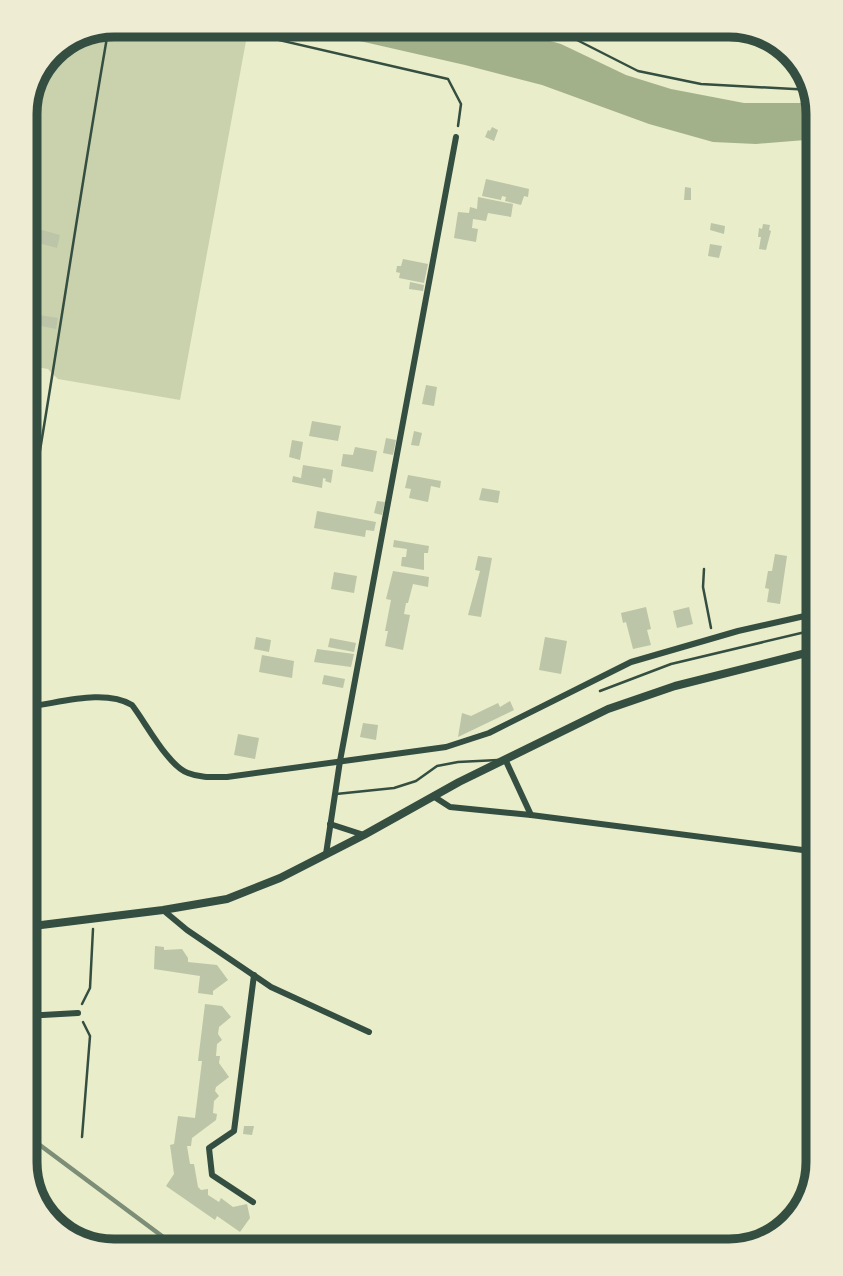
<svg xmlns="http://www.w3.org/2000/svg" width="843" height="1276" font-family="Signika,sans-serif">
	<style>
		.green { fill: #cad2ad }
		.water { fill: #a3b18a }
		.building { fill: #bcc5a7 }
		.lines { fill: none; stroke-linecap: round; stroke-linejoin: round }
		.path { stroke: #344e41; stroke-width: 2.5 }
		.service { stroke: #344e41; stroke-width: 2.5 }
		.minor { stroke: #344e41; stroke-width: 6 }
		.tertiary { stroke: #344e41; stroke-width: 8 }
		.rail { stroke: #7c8e77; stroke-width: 4.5 }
		.rim { fill: none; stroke: #344e41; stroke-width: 9 }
	</style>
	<rect width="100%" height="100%" fill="#e9edc9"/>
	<path class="green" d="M 114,25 L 151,25 L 246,41 L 180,400 L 58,379 L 48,369 L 25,365 L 25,108 L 51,50 Z"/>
	<path class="water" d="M 294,25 L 492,25 L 501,27 L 561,44 L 626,75 L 671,89 L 744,103 L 816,103 L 818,114 L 818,139 L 756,144 L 713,142 L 649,124 L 542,85 L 465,65 L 294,26 Z"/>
	<g class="building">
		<path d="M 492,127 L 498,130 L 494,141 L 485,137 L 488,130 L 490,131 Z"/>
		<path d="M 486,179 L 529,189 L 528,197 L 524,196 L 521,205 L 505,201 L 506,197 L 502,196 L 501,200 L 482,196 Z"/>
		<path d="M 685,187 L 691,188 L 691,200 L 684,200 Z"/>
		<path d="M 478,197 L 513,204 L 511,217 L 488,213 L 486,221 L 473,219 L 472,228 L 478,229 L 476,242 L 454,238 L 458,212 L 469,213 L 470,207 L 477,209 Z"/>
		<path d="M 711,223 L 725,226 L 724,234 L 710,230 Z"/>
		<path d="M 763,224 L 770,225 L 769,230 L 771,231 L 766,250 L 759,249 L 761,237 L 758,237 L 759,228 L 762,229 Z"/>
		<path d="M 35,228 L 60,235 L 57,248 L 31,241 Z"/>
		<path d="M 710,244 L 722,246 L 719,258 L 708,256 Z"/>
		<path d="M 403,259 L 428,264 L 424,283 L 399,278 L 400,273 L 396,272 L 397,266 L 401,266 Z"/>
		<path d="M 410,282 L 424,285 L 423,291 L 409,289 Z"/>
		<path d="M 33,314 L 58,318 L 56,329 L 31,324 Z"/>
		<path d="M 426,385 L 437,387 L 434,406 L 422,404 Z"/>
		<path d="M 312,421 L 341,426 L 338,441 L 309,436 Z"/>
		<path d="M 414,431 L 422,433 L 419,446 L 411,445 Z"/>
		<path d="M 386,438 L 396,440 L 393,455 L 383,453 Z"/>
		<path d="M 25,440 L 36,442 L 26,499 L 25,498 Z"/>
		<path d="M 292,440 L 303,442 L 300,460 L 289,457 Z"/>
		<path d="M 355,447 L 377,451 L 373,472 L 341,466 L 343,454 L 353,455 Z"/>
		<path d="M 303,465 L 333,470 L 331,483 L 325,481 L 326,479 L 323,478 L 322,488 L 292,482 L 293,476 L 301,478 Z"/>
		<path d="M 408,475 L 441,481 L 440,488 L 431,486 L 428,502 L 409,498 L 411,489 L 405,488 Z"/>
		<path d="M 482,488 L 500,491 L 498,503 L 479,500 Z"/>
		<path d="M 377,501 L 385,502 L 382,515 L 374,513 Z"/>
		<path d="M 317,511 L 376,522 L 374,531 L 366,530 L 365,537 L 314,528 Z"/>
		<path d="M 394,540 L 429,546 L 428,553 L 424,553 L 424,570 L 401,566 L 402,557 L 406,557 L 407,549 L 393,547 Z"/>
		<path d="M 775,554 L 787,556 L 780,604 L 767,602 L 769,589 L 765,588 L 768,571 L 772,571 Z"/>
		<path d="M 478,556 L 492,558 L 481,617 L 468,615 L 480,571 L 475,570 Z"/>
		<path d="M 393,571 L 429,577 L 428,587 L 413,584 L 408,603 L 406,603 L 404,614 L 410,615 L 403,650 L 385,646 L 388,631 L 385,631 L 391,600 L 386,599 Z"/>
		<path d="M 334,572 L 357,576 L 354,593 L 331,589 Z"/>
		<path d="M 646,607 L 651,629 L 647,630 L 651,645 L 633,649 L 626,622 L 623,623 L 621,613 Z"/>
		<path d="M 689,607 L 693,624 L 677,628 L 673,611 Z"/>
		<path d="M 256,637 L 271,640 L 269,652 L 254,649 Z"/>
		<path d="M 545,637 L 567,641 L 561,674 L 539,670 Z"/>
		<path d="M 330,638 L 356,643 L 354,652 L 328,647 Z"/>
		<path d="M 317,649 L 354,654 L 351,667 L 314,662 Z"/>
		<path d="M 262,655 L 294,661 L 292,678 L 259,672 Z"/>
		<path d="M 324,675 L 345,679 L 343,688 L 322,684 Z"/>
		<path d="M 510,701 L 514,710 L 458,737 L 462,713 L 471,716 L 498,703 L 500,707 Z"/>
		<path d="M 363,723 L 378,725 L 376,740 L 360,737 Z"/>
		<path d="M 238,734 L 259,738 L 255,759 L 234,755 Z"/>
		<path d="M 155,946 L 164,947 L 164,950 L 182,949 L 188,958 L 188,962 L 217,965 L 228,980 L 213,991 L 213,995 L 198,993 L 200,976 L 154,969 Z"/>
		<path d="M 205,1004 L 222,1006 L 231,1017 L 219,1027 L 218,1034 L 222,1040 L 217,1044 L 216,1056 L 220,1056 L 219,1063 L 229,1077 L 216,1087 L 215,1091 L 219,1096 L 214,1101 L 213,1113 L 217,1114 L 216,1120 L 192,1138 L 191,1146 L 187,1146 L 190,1164 L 194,1164 L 198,1187 L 201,1190 L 208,1189 L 208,1195 L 219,1202 L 221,1198 L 233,1207 L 247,1204 L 250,1218 L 240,1232 L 217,1216 L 215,1220 L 166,1186 L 174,1174 L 170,1145 L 174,1144 L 178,1116 L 195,1118 L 202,1061 L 198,1061 Z"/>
		<path d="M 244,1126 L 254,1126 L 252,1135 L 243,1134 Z"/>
	</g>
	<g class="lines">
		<g class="path">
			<path d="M 214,25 L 448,79 L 461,104 L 458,126"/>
			<path d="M 530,25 L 573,38 L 638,71 L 701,84 L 812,90"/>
			<path d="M 704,569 L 703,587 L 711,628"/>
			<path d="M 600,691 L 671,664 L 818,629"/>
			<path d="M 82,1004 L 90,988 L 93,929"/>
			<path d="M 82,1137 L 90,1036 L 83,1022"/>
		</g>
		<g class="service">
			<path d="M 25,539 C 55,368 79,197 109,26"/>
			<path d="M 25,641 L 28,641"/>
			<path d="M 336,794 L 394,788 L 416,781 L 437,766 L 458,762 L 498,760"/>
		</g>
		<g class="minor">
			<path d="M 25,707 C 57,704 103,688 132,705 C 146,723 168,766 188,773 C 200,778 214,777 227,777 L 446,747 L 489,733 L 631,662 L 738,631 L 818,613"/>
			<path d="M 505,759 L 531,815"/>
			<path d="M 433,796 L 450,807 L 531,815 L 818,852"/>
			<path d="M 330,824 L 364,835"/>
			<path d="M 326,854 L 340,761 L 456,137"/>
			<path d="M 163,910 L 187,930 L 271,987 L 369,1032"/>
			<path d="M 25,1016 L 78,1013"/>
			<path d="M 253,1202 L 212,1175 L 209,1148 L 234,1131 L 254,975"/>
		</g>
		<path class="tertiary" d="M 25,927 L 163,910 L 227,899 L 280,878 L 364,835 L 459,782 L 608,709 L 675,686 L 818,650"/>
		<path class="rail" d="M 25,1134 L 182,1251"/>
	</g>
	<path d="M0 0H843V1276H0ZM114 37H729A77 77 0 0 1 806 114V1162A77 77 0 0 1 729 1239H114A77 77 0 0 1 37 1162V114A77 77 0 0 1 114 37Z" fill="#eeecd3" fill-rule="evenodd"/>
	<path class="rim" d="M114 37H729A77 77 0 0 1 806 114V1162A77 77 0 0 1 729 1239H114A77 77 0 0 1 37 1162V114A77 77 0 0 1 114 37Z"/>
</svg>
